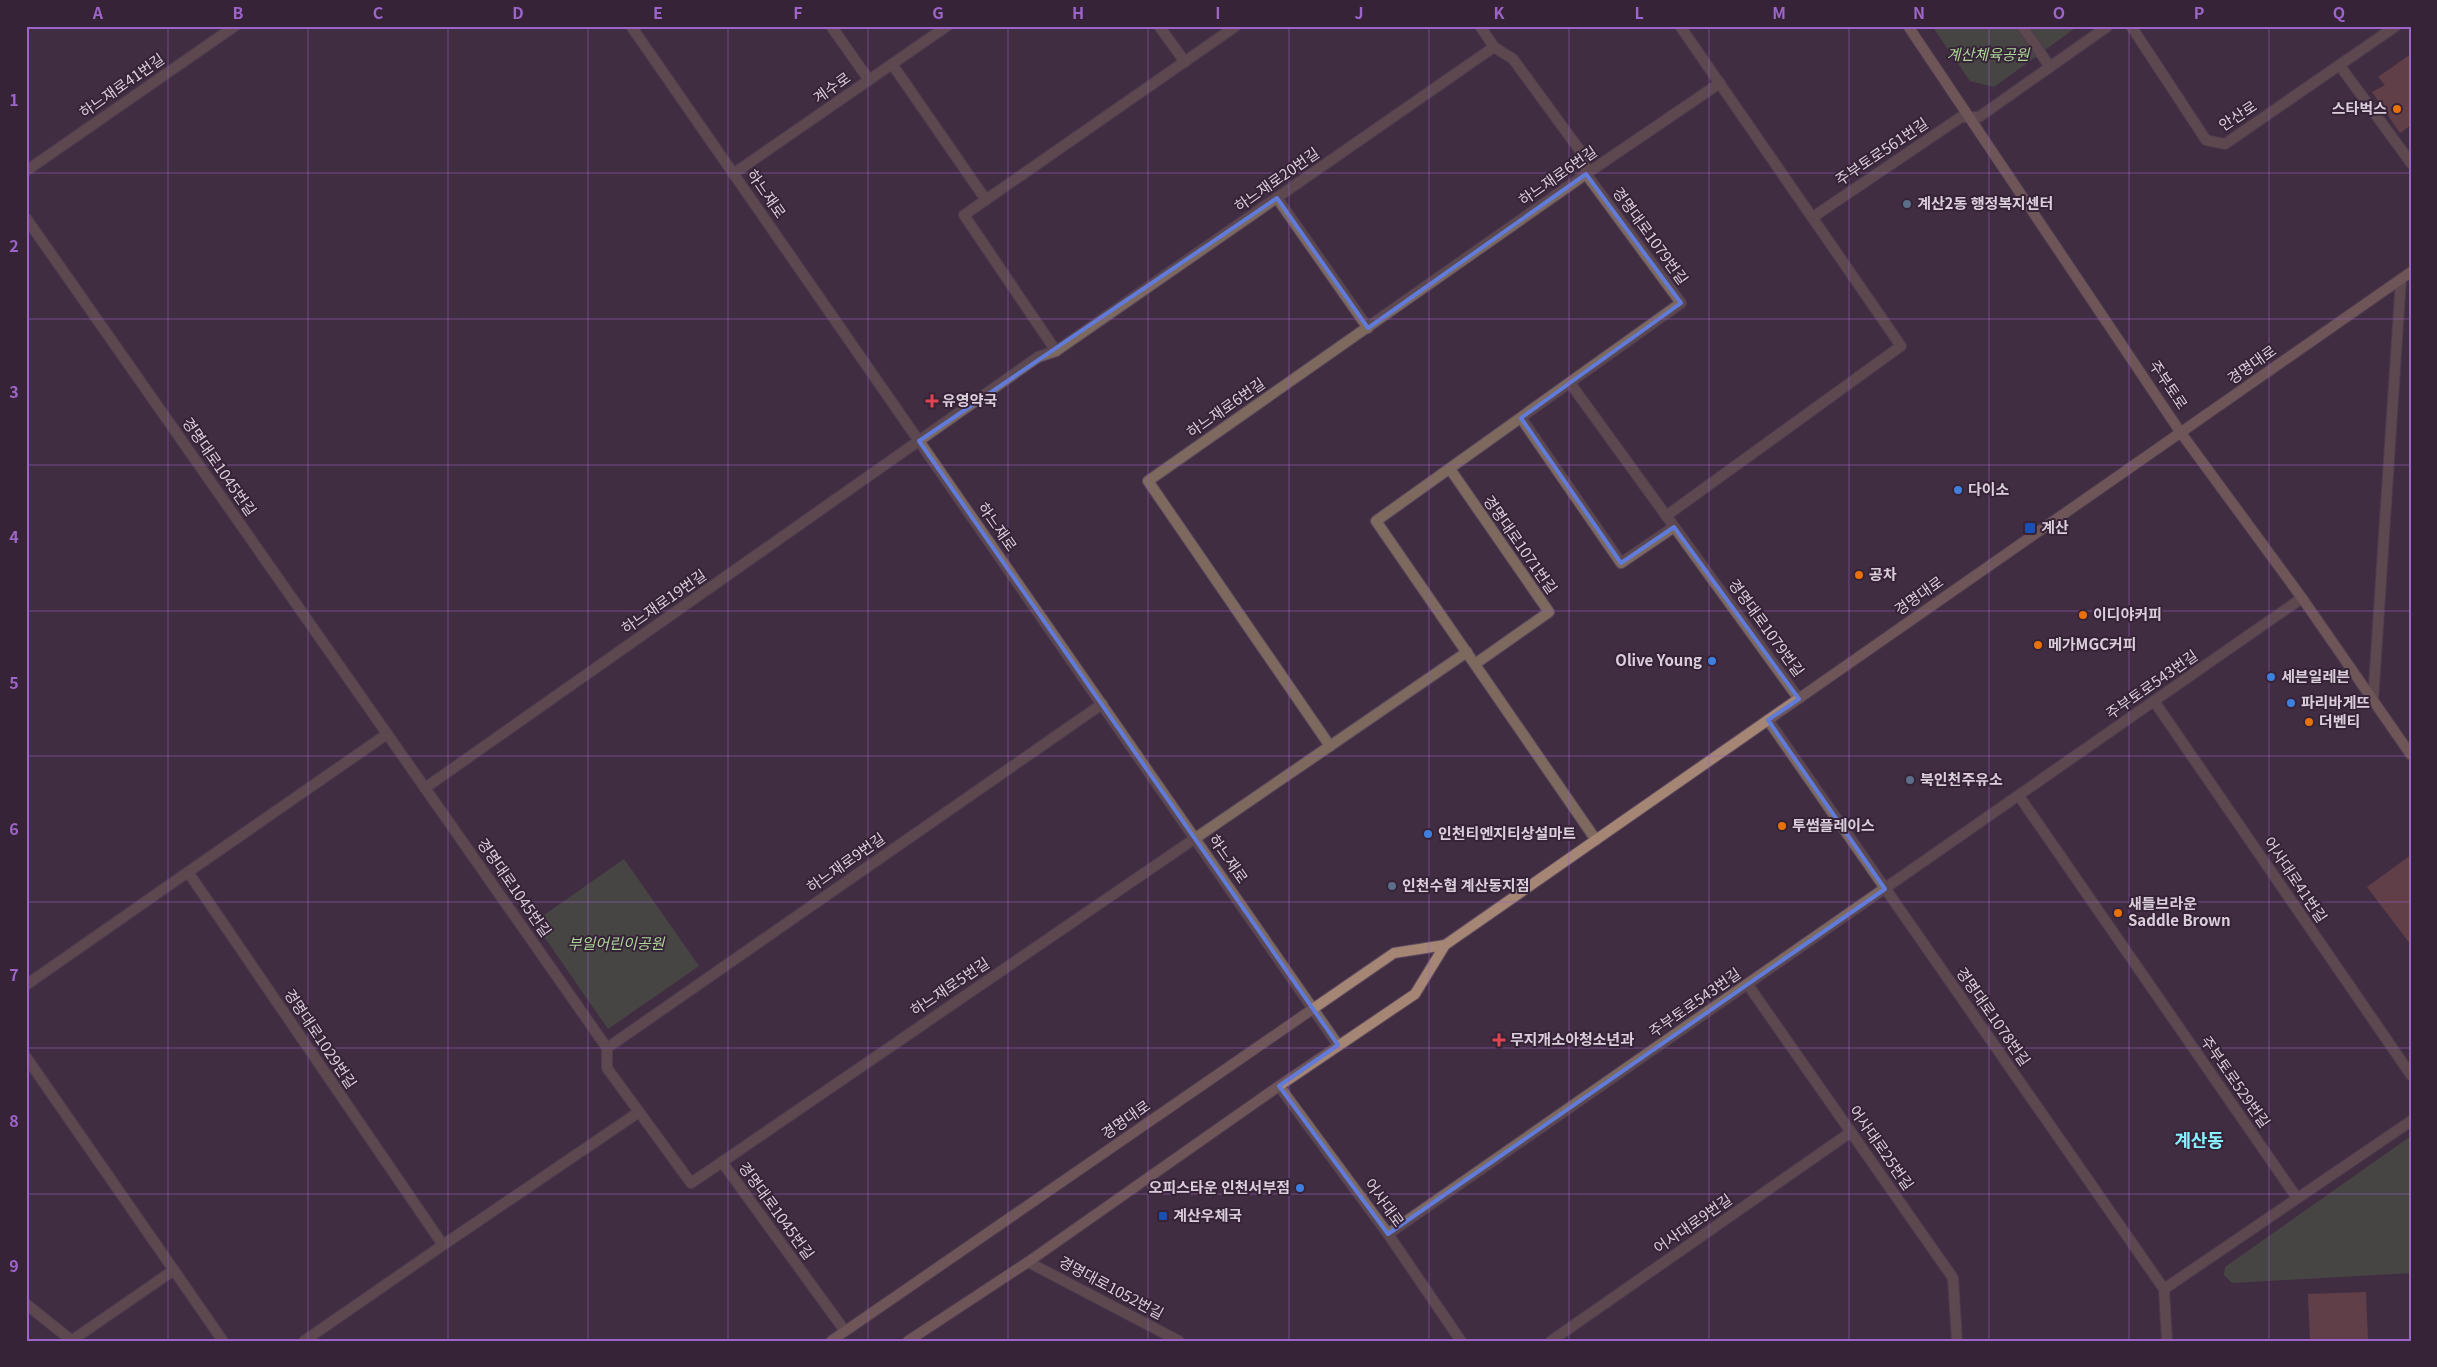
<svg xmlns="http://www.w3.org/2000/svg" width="2437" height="1367" font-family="Georgia,'Noto Sans KR',serif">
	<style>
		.green { fill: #4e6345 }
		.building { fill: #875551 }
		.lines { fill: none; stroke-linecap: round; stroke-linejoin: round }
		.lane-casing { stroke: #5d4a5e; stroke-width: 12 }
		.street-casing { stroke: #5d4a5e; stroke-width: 12 }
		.secondary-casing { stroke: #5d4a5e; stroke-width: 12 }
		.lane { stroke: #7d695e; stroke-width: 10 }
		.street { stroke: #7d695e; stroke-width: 10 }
		.secondary { stroke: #a58674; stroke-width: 10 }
		.marked { fill: none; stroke: #607bd9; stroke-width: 4; stroke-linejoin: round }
		.grid { fill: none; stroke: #9d65c9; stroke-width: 1; stroke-opacity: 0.55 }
		.food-dot { fill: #e8710a; stroke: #362337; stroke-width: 2 }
		.service-dot { fill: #5c6f8a; stroke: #362337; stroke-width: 2 }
		.health-dot { fill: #e0444e; stroke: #362337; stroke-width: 2 }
		.shop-dot { fill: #3f7fe0; stroke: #362337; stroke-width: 2 }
		.transit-dot { fill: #1a4fb4; stroke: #362337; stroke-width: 2 }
		.labels { text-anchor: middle; stroke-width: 4; stroke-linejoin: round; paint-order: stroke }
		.park-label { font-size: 15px; font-style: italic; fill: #aad696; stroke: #362337 }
		.street-label { font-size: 15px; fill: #dbcedb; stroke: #362337 }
		.poi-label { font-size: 15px; font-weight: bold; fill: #dbcedb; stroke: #362337; text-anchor: start }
		.quarter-label { font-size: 18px; font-weight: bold; fill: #87f1fe; stroke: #362337 }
		.neatline { fill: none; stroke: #9d65c9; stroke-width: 2 }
		.grid-label { font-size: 16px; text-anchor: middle; font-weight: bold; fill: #9d65c9 }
	</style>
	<rect width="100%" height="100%" fill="#412d42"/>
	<g class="green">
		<path d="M 1932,26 L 2078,26 L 1994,87 L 1970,81 Z"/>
		<path d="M 624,859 L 699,966 L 608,1029 L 534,922 Z"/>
		<path d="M 2411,1136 L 2411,1273 L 2232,1283 L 2224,1275 L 2225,1267 Z"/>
	</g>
	<g class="building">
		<path d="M 2411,54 L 2411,125 L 2400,133 L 2372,92 L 2385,85 L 2378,77 Z"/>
		<path d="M 2411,855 L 2411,945 L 2367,887 Z"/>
		<path d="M 2366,1292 L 2368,1341 L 2310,1341 L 2308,1294 Z"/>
	</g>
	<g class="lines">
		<g class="lane-casing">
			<g id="lane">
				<path d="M 892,64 L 986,200"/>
				<path d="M 26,171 L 235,26"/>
			</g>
		</g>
		<g class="street-casing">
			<g id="street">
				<path d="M 631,26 L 1338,1045"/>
				<path d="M 831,26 L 869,80"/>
				<path d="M 1159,26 L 1185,62"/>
				<path d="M 2022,26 L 2050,67"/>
				<path d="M 2131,26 L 2206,140 L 2225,144 L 2396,26"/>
				<path d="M 1494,47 L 1513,59 L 1584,156 L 1586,174 L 1681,303 L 1376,521 L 1596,840"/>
				<path d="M 2340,66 L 2411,163"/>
				<path d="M 733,174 L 947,26"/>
				<path d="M 1277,198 L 1368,328"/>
				<path d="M 1813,217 L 1961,117 L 1979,117 L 2108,26"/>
				<path d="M 26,218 L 607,1048 L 607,1068 L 691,1183 L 722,1162 L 845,1331"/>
				<path d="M 1056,351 L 964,215 L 1236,26"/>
				<path d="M 1570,383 L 1799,699"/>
				<path d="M 1521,418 L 1621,563 L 1674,527"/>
				<path d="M 1450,469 L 1549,612 L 1475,664"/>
				<path d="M 1666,516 L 1901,346 L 1680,26"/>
				<path d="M 2154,701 L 2411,1075"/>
				<path d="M 2373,701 L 2401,279"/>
				<path d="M 1768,720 L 2164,1289 L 2167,1341"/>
				<path d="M 1330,746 L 1467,652"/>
				<path d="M 425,788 L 1038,357 L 1056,351 L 1494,47 L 1480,26"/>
				<path d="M 2019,796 L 2297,1198"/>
				<path d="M 188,872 L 387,734"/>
				<path d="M 26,985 L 188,872 L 443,1245 L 304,1341"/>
				<path d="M 1748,985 L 1953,1278 L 1957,1341"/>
				<path d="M 607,1048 L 1102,704"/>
				<path d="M 26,1057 L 223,1341"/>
				<path d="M 1279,1086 L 1388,1234 L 1461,1341"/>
				<path d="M 722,1162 L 1330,746 L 1148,481 L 1586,174 L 1720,83"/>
				<path d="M 1388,1234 L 2302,598"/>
				<path d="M 443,1245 L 639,1112"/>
				<path d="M 1028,1262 L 1179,1341"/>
				<path d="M 2164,1289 L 2411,1121"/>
				<path d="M 26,1304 L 71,1340"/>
				<path d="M 71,1341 L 174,1270"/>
				<path d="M 1551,1341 L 1851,1132"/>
			</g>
		</g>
		<g class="secondary-casing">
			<g id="secondary">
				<path d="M 1908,26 L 2181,433 L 2302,598 L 2411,755"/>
				<path d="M 831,1341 L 1394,953 L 1445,945"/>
				<path d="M 908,1341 L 1028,1262 L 1279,1086 L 1415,994 L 1445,945 L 2411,272"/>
			</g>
		</g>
		<use href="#lane" class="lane"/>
		<use href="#street" class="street"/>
		<use href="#secondary" class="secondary"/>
	</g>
	<path d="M0 0H2437V1367H0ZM 1586,174 L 1681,303 L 1521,418 L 1621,563 L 1674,527 L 1799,699 L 1768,720 L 1885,889 L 1388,1234 L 1279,1086 L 1338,1045 L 919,441 L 1277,198 L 1368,328 Z" fill="#412d42" fill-opacity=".55" fill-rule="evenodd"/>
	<path class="marked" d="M 1586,174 L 1681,303 L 1521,418 L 1621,563 L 1674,527 L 1799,699 L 1768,720 L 1885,889 L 1388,1234 L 1279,1086 L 1338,1045 L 919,441 L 1277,198 L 1368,328 Z"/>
	<path class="grid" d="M 168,26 L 168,1341M 308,26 L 308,1341M 448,26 L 448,1341M 588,26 L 588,1341M 728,26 L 728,1341M 868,26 L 868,1341M 1008,26 L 1008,1341M 1148,26 L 1148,1341M 1289,26 L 1289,1341M 1429,26 L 1429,1341M 1569,26 L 1569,1341M 1709,26 L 1709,1341M 1849,26 L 1849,1341M 1989,26 L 1989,1341M 2129,26 L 2129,1341M 2269,26 L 2269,1341M 26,173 L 2411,173M 26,319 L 2411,319M 26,465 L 2411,465M 26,611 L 2411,611M 26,756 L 2411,756M 26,902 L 2411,902M 26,1048 L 2411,1048M 26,1194 L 2411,1194"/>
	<g class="food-dot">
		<circle cx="2397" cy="109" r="5"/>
		<circle cx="1859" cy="575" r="5"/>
		<circle cx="2083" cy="615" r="5"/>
		<circle cx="2038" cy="645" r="5"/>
		<circle cx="2309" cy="722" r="5"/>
		<circle cx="1782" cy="826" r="5"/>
		<circle cx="2118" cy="913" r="5"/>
	</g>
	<g class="service-dot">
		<circle cx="1907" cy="204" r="5"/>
		<circle cx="1910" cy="780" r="5"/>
		<circle cx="1392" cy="886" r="5"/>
	</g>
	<g class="health-dot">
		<path d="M929.5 393.5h5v5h5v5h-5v5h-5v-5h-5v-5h5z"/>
		<path d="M1496.5 1032.5h5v5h5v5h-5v5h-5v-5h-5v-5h5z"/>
	</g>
	<g class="shop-dot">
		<circle cx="1958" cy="490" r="5"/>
		<circle cx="1712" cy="661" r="5"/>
		<circle cx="2271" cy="677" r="5"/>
		<circle cx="2291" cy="703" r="5"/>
		<circle cx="1428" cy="834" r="5"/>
		<circle cx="1300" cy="1188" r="5"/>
	</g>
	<g class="transit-dot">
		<rect x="2024" y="522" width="12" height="12" rx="2.5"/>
		<rect x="1158" y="1211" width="10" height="10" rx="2.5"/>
	</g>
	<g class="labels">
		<g class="park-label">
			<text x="1988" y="60">계산체육공원</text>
			<text x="616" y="949">부일어린이공원</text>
		</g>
		<g class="street-label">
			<text transform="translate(122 86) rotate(-35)" y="5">하느재로41번길</text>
			<text transform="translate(832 88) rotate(-35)" y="5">계수로</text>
			<text transform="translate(2238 116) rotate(-33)" y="5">안산로</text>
			<text transform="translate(1882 152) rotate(-34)" y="5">주부토로561번길</text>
			<text transform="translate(1558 176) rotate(-35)" y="5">하느재로6번길</text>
			<text transform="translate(1277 180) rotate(-35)" y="5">하느재로20번길</text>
			<text transform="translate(766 194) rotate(55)" y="5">하느재로</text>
			<text transform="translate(1650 236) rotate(54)" y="5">경명대로1079번길</text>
			<text transform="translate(2252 365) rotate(-35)" y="5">경명대로</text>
			<text transform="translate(2168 385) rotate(56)" y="5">주부토로</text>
			<text transform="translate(1226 408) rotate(-35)" y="5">하느재로6번길</text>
			<text transform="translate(219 467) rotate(55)" y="5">경명대로1045번길</text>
			<text transform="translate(997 527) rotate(55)" y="5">하느재로</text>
			<text transform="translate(1520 545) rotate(55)" y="5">경명대로1071번길</text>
			<text transform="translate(1919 596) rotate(-35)" y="5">경명대로</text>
			<text transform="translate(664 602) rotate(-35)" y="5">하느재로19번길</text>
			<text transform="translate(1766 628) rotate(54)" y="5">경명대로1079번길</text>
			<text transform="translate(2152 685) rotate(-35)" y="5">주부토로543번길</text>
			<text transform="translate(1228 859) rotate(55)" y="5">하느재로</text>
			<text transform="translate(846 863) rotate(-35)" y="5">하느재로9번길</text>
			<text transform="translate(2295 880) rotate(56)" y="5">어사대로41번길</text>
			<text transform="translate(514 888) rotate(55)" y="5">경명대로1045번길</text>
			<text transform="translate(950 987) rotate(-34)" y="5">하느재로5번길</text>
			<text transform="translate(1695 1003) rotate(-35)" y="5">주부토로543번길</text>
			<text transform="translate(1993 1017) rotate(55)" y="5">경명대로1078번길</text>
			<text transform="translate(320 1039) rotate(56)" y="5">경명대로1029번길</text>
			<text transform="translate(2235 1082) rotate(55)" y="5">주부토로529번길</text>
			<text transform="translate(1126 1120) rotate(-35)" y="5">경명대로</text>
			<text transform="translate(1881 1148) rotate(55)" y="5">어사대로25번길</text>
			<text transform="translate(1384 1203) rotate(54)" y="5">어사대로</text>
			<text transform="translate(776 1211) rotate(54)" y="5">경명대로1045번길</text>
			<text transform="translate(1693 1224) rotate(-35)" y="5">어사대로9번길</text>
			<text transform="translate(1111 1288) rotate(28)" y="5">경명대로1052번길</text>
		</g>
		<g class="poi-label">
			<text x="2387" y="114" text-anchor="end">스타벅스</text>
			<text x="1917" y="209">계산2동 행정복지센터</text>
			<text x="942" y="406">유영약국</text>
			<text x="1968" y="495">다이소</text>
			<text x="2041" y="533">계산</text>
			<text x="1869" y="580">공차</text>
			<text x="2093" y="620">이디야커피</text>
			<text x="2048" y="650">메가MGC커피</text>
			<text x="1702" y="666" text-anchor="end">Olive Young</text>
			<text x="2281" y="682">세븐일레븐</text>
			<text x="2301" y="708">파리바게뜨</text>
			<text x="2319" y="727">더벤티</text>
			<text x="1920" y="785">북인천주유소</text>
			<text x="1792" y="831">투썸플레이스</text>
			<text x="1438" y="839">인천티엔지티상설마트</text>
			<text x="1402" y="891">인천수협 계산동지점</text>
			<text x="2128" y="909">새들브라운<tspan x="2128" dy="17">Saddle Brown</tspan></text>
			<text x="1510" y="1045">무지개소아청소년과</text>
			<text x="1290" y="1193" text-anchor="end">오피스타운 인천서부점</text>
			<text x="1173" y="1221">계산우체국</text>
		</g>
		<g class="quarter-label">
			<text x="2199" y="1147">계산동</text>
		</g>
	</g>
	<rect width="2437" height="1367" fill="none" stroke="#362337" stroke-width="55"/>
	<rect x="28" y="28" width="2382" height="1312" class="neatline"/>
	<g class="grid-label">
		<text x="98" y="19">A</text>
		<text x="238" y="19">B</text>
		<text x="378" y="19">C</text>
		<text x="518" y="19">D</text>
		<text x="658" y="19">E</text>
		<text x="798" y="19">F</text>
		<text x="938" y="19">G</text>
		<text x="1078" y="19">H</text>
		<text x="1218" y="19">I</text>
		<text x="1359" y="19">J</text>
		<text x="1499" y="19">K</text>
		<text x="1639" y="19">L</text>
		<text x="1779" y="19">M</text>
		<text x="1919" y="19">N</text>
		<text x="2059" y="19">O</text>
		<text x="2199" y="19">P</text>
		<text x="2339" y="19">Q</text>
		<text x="14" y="106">1</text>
		<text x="14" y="252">2</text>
		<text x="14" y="398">3</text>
		<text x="14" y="543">4</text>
		<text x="14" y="689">5</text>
		<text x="14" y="835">6</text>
		<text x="14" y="981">7</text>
		<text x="14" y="1127">8</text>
		<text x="14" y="1272">9</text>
	</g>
</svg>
